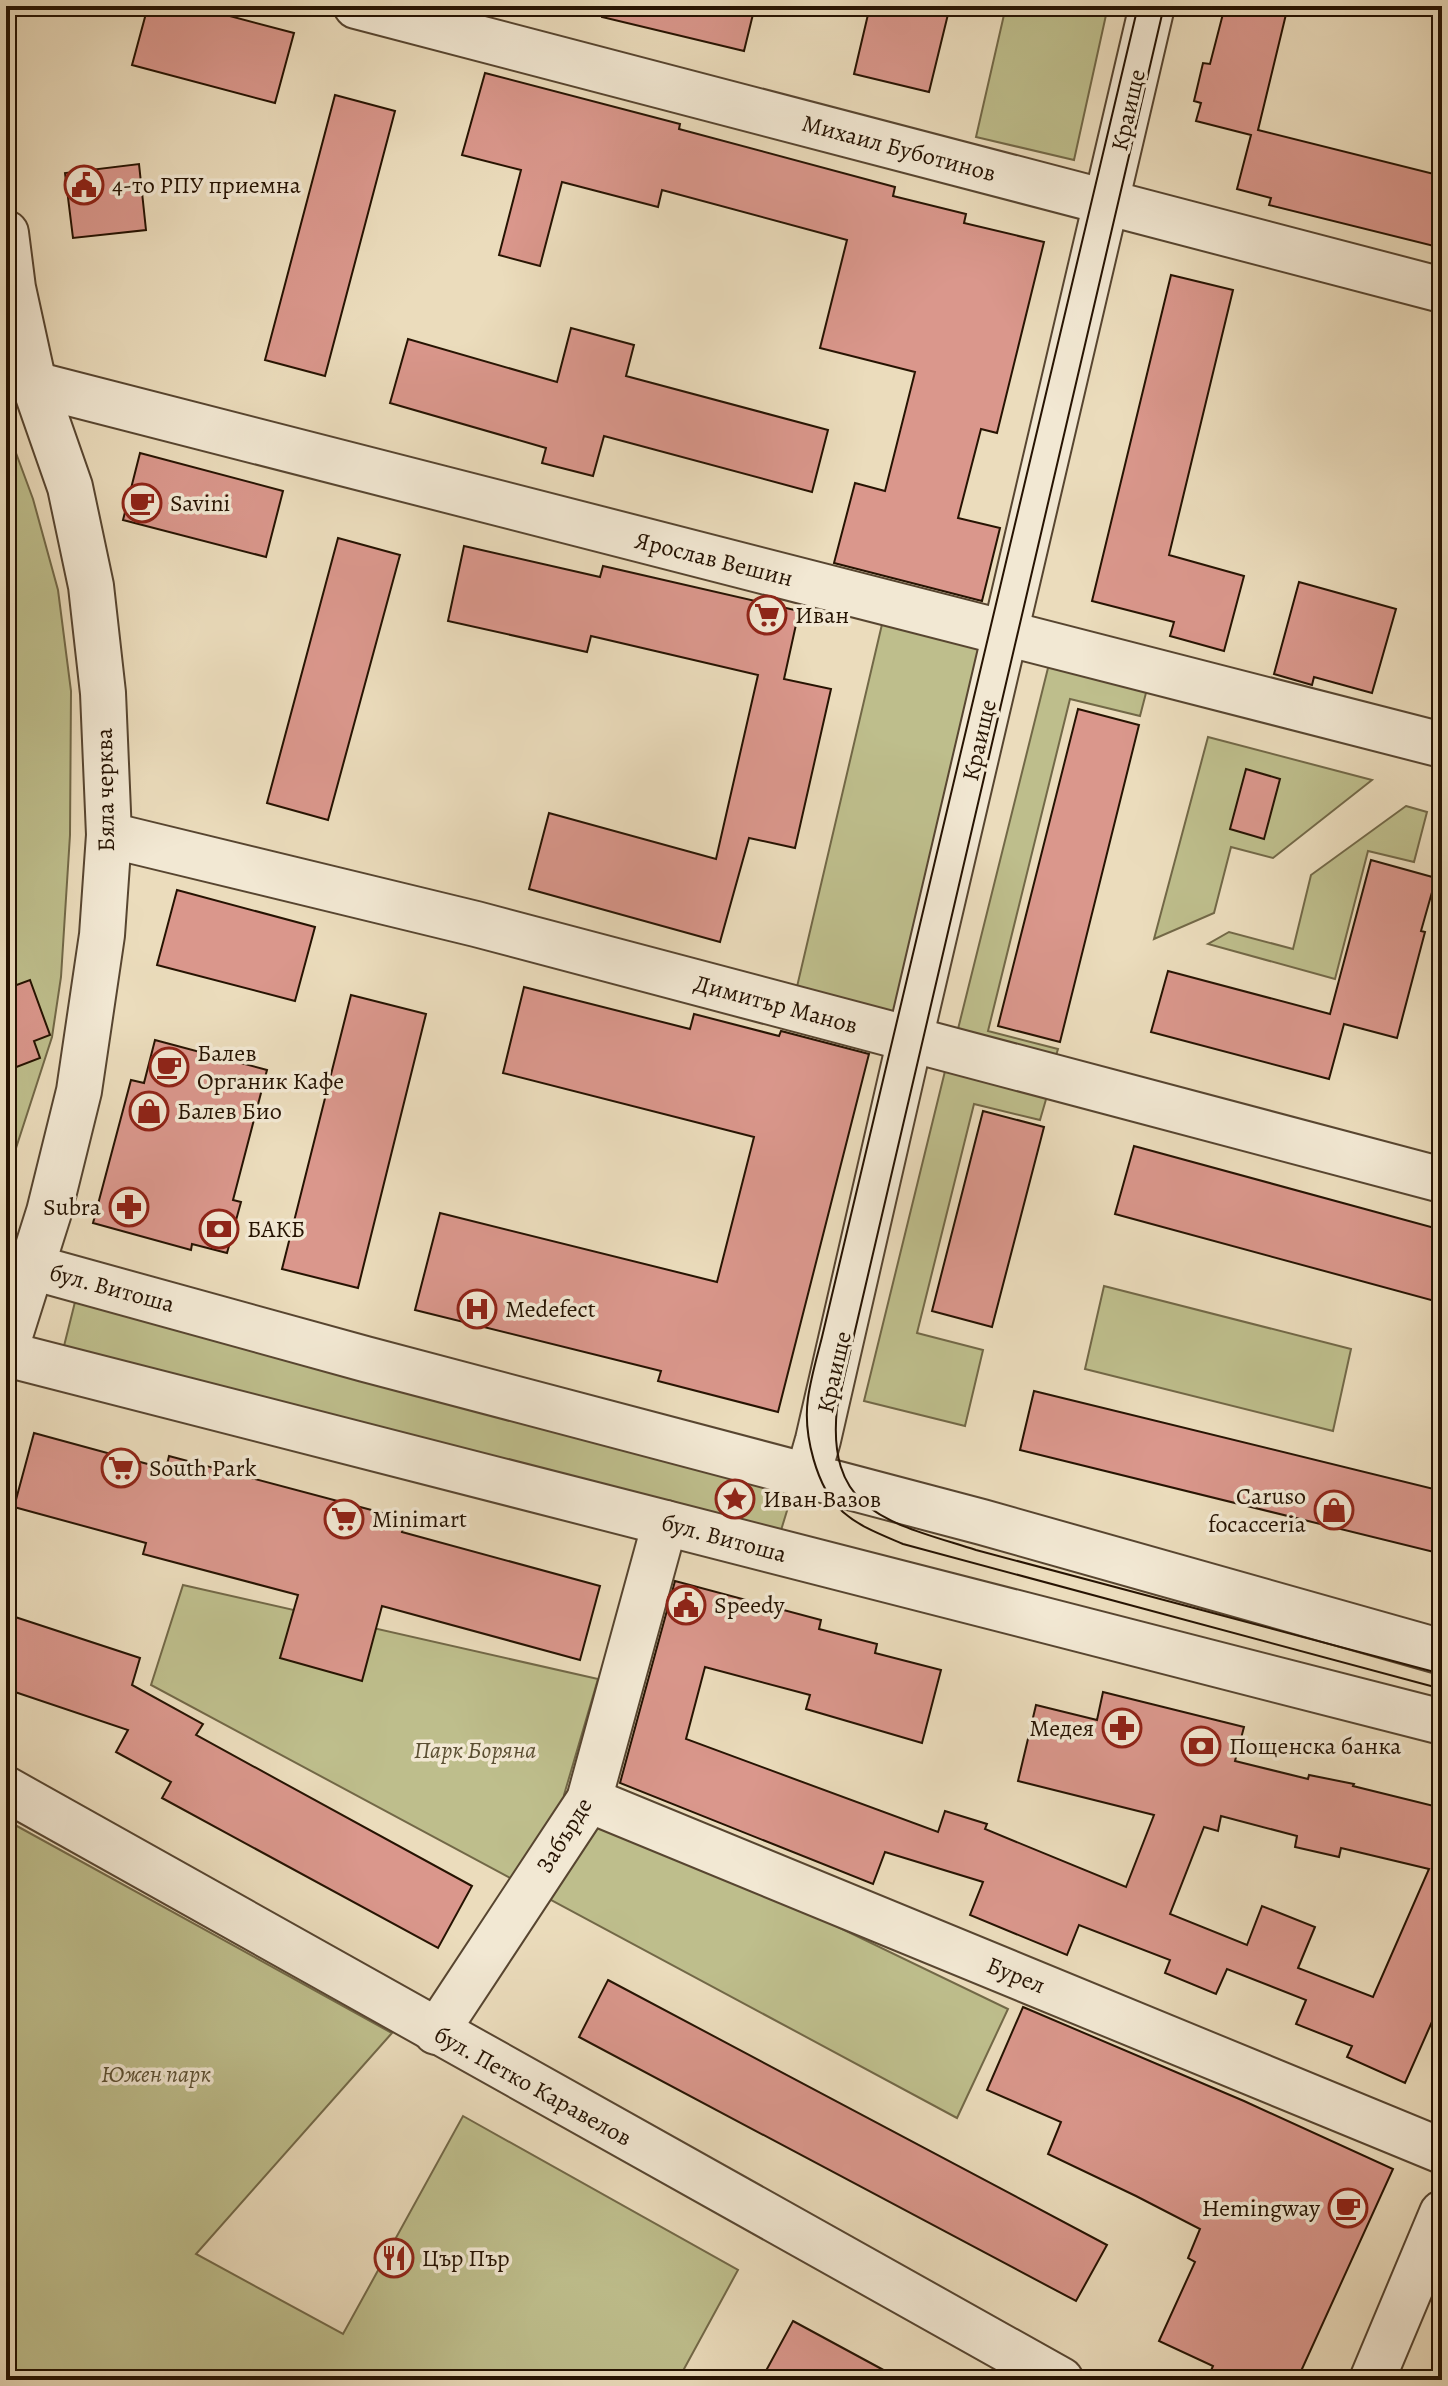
<svg xmlns="http://www.w3.org/2000/svg" width="1448" height="2386" font-family="Alegreya,serif">
	<style>
		.green { fill: #bebe8c; stroke: #726847; stroke-width: 2 }
		.building { fill: #da978c; stroke: #261302; stroke-width: 2; fill-rule: evenodd }
		.lines { fill: none; stroke-linecap: round; stroke-linejoin: round }
		.minor-casing { stroke: #574530; stroke-width: 48 }
		.minor { stroke: #f2e8d3; stroke-width: 44 }
		.tram { stroke: #261302; stroke-width: 2 }
		.labels { text-anchor: middle; stroke-width: 7; stroke-linejoin: round; paint-order: stroke }
		.street-label { font-size: 24px; fill: #261302; stroke: #f2e8d3 }
		.poi-label { font-size: 24px; fill: #261302; stroke: #f2e8d3; text-anchor: start }
		.park-label { font-size: 24px; font-style: italic; fill: #5b4f32; stroke: #f2e8d3 }
	</style>
	<rect width="100%" height="100%" fill="#ebdcbc"/>
	<filter id="stains"><feTurbulence type="fractalNoise" baseFrequency=".0025" numOctaves="4"/><feColorMatrix values="0 0 0 0 .2 0 0 0 0 .09 0 0 0 0 .02 0 0 0 .5 -.17"/></filter>
	<radialGradient id="worn" r=".72"><stop offset=".6" stop-color="#630" stop-opacity="0"/><stop offset="1" stop-color="#630" stop-opacity=".3"/></radialGradient>
	<g class="green">
		<path d="M 1006,6 L 1108,6 L 1074,160 L 976,137 Z"/>
		<path d="M 6,426 L 33,499 L 58,590 L 71,691 L 70,835 L 61,977 L 52,1037 L 6,1179 Z"/>
		<path d="M 887,603 L 989,629 L 894,1035 L 792,1008 Z"/>
		<path d="M 1049,664 L 1147,689 L 1140,716 L 1070,699 L 988,1031 L 1058,1049 L 1054,1062 L 956,1037 Z"/>
		<path d="M 1208,737 L 1372,780 L 1273,858 L 1231,847 L 1214,913 L 1154,939 Z"/>
		<path d="M 1406,806 L 1427,812 L 1414,862 L 1368,851 L 1335,979 L 1208,944 L 1229,932 L 1293,949 L 1311,875 Z"/>
		<path d="M 947,1063 L 1049,1089 L 1040,1120 L 974,1104 L 917,1333 L 983,1350 L 965,1426 L 864,1401 Z"/>
		<path d="M 1104,1286 L 1351,1349 L 1333,1431 L 1085,1369 Z"/>
		<path d="M 78,1290 L 794,1488 L 778,1540 L 63,1350 Z"/>
		<path d="M 183,1585 L 598,1679 L 564,1795 L 1008,2009 L 957,2118 L 151,1685 Z"/>
		<path d="M 6,1820 L 392,2033 L 196,2254 L 343,2334 L 463,2116 L 738,2270 L 678,2380 L 6,2380 Z"/>
	</g>
	<g class="building">
		<path d="M 148,6 L 192,6 L 294,33 L 275,103 L 132,65 Z"/>
		<path d="M 603,6 L 755,6 L 744,51 L 602,17 Z"/>
		<path d="M 870,6 L 950,6 L 929,92 L 854,74 Z"/>
		<path d="M 1225,6 L 1288,6 L 1258,130 L 1442,176 L 1442,248 L 1269,205 L 1271,198 L 1237,189 L 1251,135 L 1196,121 L 1201,103 L 1194,101 L 1203,63 L 1210,64 Z"/>
		<path d="M 485,73 L 680,124 L 679,129 L 895,187 L 893,196 L 966,214 L 964,223 L 1044,242 L 997,433 L 981,429 L 958,518 L 1000,528 L 982,601 L 834,563 L 855,483 L 885,491 L 915,372 L 820,348 L 847,240 L 662,190 L 658,207 L 562,182 L 540,266 L 499,255 L 521,170 L 462,155 Z"/>
		<path d="M 335,95 L 395,111 L 325,376 L 265,360 Z"/>
		<path d="M 139,164 L 146,230 L 73,238 L 65,173 Z"/>
		<path d="M 1171,275 L 1233,290 L 1169,555 L 1244,576 L 1224,651 L 1170,636 L 1174,622 L 1092,601 Z"/>
		<path d="M 571,328 L 634,345 L 626,376 L 828,430 L 812,492 L 604,436 L 593,476 L 542,463 L 546,448 L 390,403 L 408,339 L 557,382 Z"/>
		<path d="M 140,453 L 283,491 L 266,557 L 123,520 Z"/>
		<path d="M 338,538 L 400,555 L 328,820 L 267,803 Z"/>
		<path d="M 464,546 L 600,577 L 603,566 L 799,611 L 784,679 L 831,689 L 795,848 L 749,838 L 720,942 L 529,889 L 549,813 L 716,859 L 758,675 L 591,636 L 587,652 L 448,621 Z"/>
		<path d="M 1299,582 L 1396,609 L 1372,693 L 1314,677 L 1312,685 L 1274,674 Z"/>
		<path d="M 1078,709 L 1139,725 L 1060,1042 L 998,1026 Z"/>
		<path d="M 1246,769 L 1280,779 L 1264,839 L 1230,829 Z"/>
		<path d="M 1371,860 L 1436,878 L 1421,931 L 1425,932 L 1397,1038 L 1344,1024 L 1329,1079 L 1151,1032 L 1168,971 L 1330,1014 Z"/>
		<path d="M 177,890 L 315,927 L 295,1001 L 157,965 Z"/>
		<path d="M 6,975 L 10,975 L 14,986 L 30,980 L 50,1035 L 34,1041 L 40,1058 L 6,1071 Z"/>
		<path d="M 524,987 L 690,1029 L 694,1014 L 779,1036 L 781,1031 L 869,1054 L 778,1412 L 658,1381 L 661,1371 L 415,1310 L 440,1213 L 717,1282 L 754,1137 L 503,1073 Z"/>
		<path d="M 351,995 L 426,1014 L 358,1288 L 282,1269 Z"/>
		<path d="M 155,1040 L 267,1070 L 233,1200 L 241,1202 L 227,1253 L 192,1244 L 191,1250 L 93,1223 L 131,1080 L 144,1083 Z"/>
		<path d="M 983,1111 L 1044,1127 L 992,1327 L 932,1311 Z"/>
		<path d="M 1134,1146 L 1442,1230 L 1442,1303 L 1115,1214 Z"/>
		<path d="M 1034,1391 L 1442,1491 L 1442,1554 L 1020,1450 Z"/>
		<path d="M 34,1433 L 166,1469 L 169,1456 L 379,1512 L 406,1520 L 402,1532 L 600,1586 L 580,1660 L 382,1606 L 362,1681 L 280,1658 L 298,1595 L 143,1554 L 146,1543 L 14,1507 Z"/>
		<path d="M 675,1581 L 821,1620 L 819,1629 L 877,1644 L 875,1653 L 941,1670 L 922,1743 L 806,1709 L 810,1695 L 705,1667 L 686,1739 L 938,1832 L 945,1811 L 987,1824 L 985,1829 L 1126,1887 L 1154,1815 L 1018,1781 L 1036,1705 L 1097,1720 L 1103,1692 L 1244,1727 L 1235,1761 L 1308,1779 L 1309,1775 L 1354,1784 L 1353,1786 L 1442,1808 L 1442,1999 L 1405,2083 L 1347,2057 L 1352,2046 L 1296,2024 L 1306,2000 L 1227,1969 L 1216,1994 L 1165,1973 L 1170,1960 L 1079,1925 L 1067,1955 L 970,1915 L 983,1882 L 885,1852 L 873,1884 L 620,1783 ZM 1221,1816 L 1297,1836 L 1295,1847 L 1339,1857 L 1341,1848 L 1429,1869 L 1373,1997 L 1298,1968 L 1315,1927 L 1262,1906 L 1247,1945 L 1170,1914 L 1204,1827 L 1218,1831 Z"/>
		<path d="M 6,1614 L 140,1658 L 132,1685 L 203,1724 L 196,1735 L 472,1886 L 438,1948 L 162,1798 L 171,1782 L 116,1752 L 128,1730 L 6,1689 Z"/>
		<path d="M 608,1980 L 1107,2245 L 1076,2301 L 579,2037 Z"/>
		<path d="M 1023,2007 L 1244,2101 L 1393,2169 L 1297,2380 L 1207,2380 L 1213,2366 L 1159,2341 L 1195,2262 L 1188,2258 L 1200,2229 L 1136,2196 L 1048,2154 L 1061,2122 L 987,2090 Z"/>
		<path d="M 793,2321 L 902,2380 L 761,2380 Z"/>
	</g>
	<g class="lines">
		<g class="minor-casing">
			<g id="minor">
				<path d="M 356,6 L 1442,290"/>
				<path d="M 6,233 L 13,288 L 34,384 L 70,487 L 91,586 L 103,693 L 109,835 L 102,935 L 79,1091 L 49,1212 L 6,1348"/>
				<path d="M 34,384 L 1442,745"/>
				<path d="M 109,835 L 476,924 L 1442,1180"/>
				<path d="M 32,1267 L 365,1359 L 982,1522 L 1442,1652"/>
				<path d="M 6,1354 L 1442,1722"/>
				<path d="M 808,1475 L 818,1440 L 910,1039 L 1152,6"/>
				<path d="M 6,1789 L 1061,2380"/>
				<path d="M 589,1800 L 1442,2151"/>
				<path d="M 436,2032 L 589,1800 L 665,1523"/>
				<path d="M 1372,2380 L 1442,2213"/>
			</g>
		</g>
		<use href="#minor" class="minor"/>
		<g class="tram">
			<path d="M 1138,6 L 822,1337 C 817,1357 811,1377 808,1398 C 803,1433 816,1488 843,1512 C 860,1527 882,1535 903,1544 L 1442,1689"/>
			<path d="M 1164,6 L 837,1408 C 826,1514 892,1523 976,1550 L 1442,1674"/>
		</g>
	</g>
	<defs>
		<g id="civic-ring" transform="scale(2)"><circle r="9.5" fill="#f2e8d3" stroke="#8f2418" stroke-width="1.5"/><path d="M-.6-6.5H3V-4.5H.6V-3L4-1V1h2V6H-6V1h2V-1L-.6-3ZM-1.2 2.5V6h2.4V2.5Z" fill="#8f2418"/></g>
		<g id="cafe-ring" transform="scale(2)"><circle r="9.5" fill="#f2e8d3" stroke="#8f2418" stroke-width="1.5"/><path d="M-5.5-4.5H6V0H3Q3 3.5 0 3.5H-2.5Q-5.5 3.5-5.5 0ZM3-3.2v2h1.7v-2ZM-6 4.5H4V6H-6Z" fill="#8f2418"/></g>
		<g id="supermarket-ring" transform="scale(2)"><circle r="9.5" fill="#f2e8d3" stroke="#8f2418" stroke-width="1.5"/><path d="M-6-5.5h2.5l.6 2H6L4.5 2H-2.5L-4.4-4H-6ZM-1.5 3.2a1.3 1.3 0 1 0 .1 0ZM3 3.2a1.3 1.3 0 1 0 .1 0Z" fill="#8f2418"/></g>
		<g id="shop-ring" transform="scale(2)"><circle r="9.5" fill="#f2e8d3" stroke="#8f2418" stroke-width="1.5"/><path d="M-5-2.5h2.3a2.7 3.5 0 0 1 5.4 0H5L5.5 6h-11ZM-1.5-2.5h3a1.5 2.3 0 0 0-3 0Z" fill="#8f2418"/></g>
		<g id="pharmacy-ring" transform="scale(2)"><circle r="9.5" fill="#f2e8d3" stroke="#8f2418" stroke-width="1.5"/><path d="M-2-6h4v4h4v4h-4v4h-4v-4h-4v-4h4Z" fill="#8f2418"/></g>
		<g id="bank-ring" transform="scale(2)"><circle r="9.5" fill="#f2e8d3" stroke="#8f2418" stroke-width="1.5"/><path d="M-6-4H6V4H-6ZM0-2.3a2.3 2.3 0 1 0 0 4.6a2.3 2.3 0 1 0 0-4.6Z" fill="#8f2418"/></g>
		<g id="hospital-ring" transform="scale(2)"><circle r="9.5" fill="#f2e8d3" stroke="#8f2418" stroke-width="1.5"/><path d="M-5-5h3v3.5h4V-5h3V5h-3V1.5h-4V5h-3Z" fill="#8f2418"/></g>
		<g id="sight-ring" transform="scale(2)"><circle r="9.5" fill="#f2e8d3" stroke="#8f2418" stroke-width="1.5"/><path d="M0-6L1.8-2.2L6-1.7L2.9 1.2L3.7 5.4L0 3.3L-3.7 5.4L-2.9 1.2L-6-1.7L-1.8-2.2Z" fill="#8f2418"/></g>
		<g id="restaurant-ring" transform="scale(2)"><circle r="9.5" fill="#f2e8d3" stroke="#8f2418" stroke-width="1.5"/><path d="M-5-6h1v4h1v-4h1v4h1v-4h1v5L-1.5 .5V6h-2V.5L-5-1ZM5-6V6H3V1.5H1.5Q1.5-4 5-6Z" fill="#8f2418"/></g>
	</defs>
	<g fill-rule="evenodd">
		<use href="#civic-ring" x="84" y="185"/>
		<use href="#cafe-ring" x="142" y="503"/>
		<use href="#supermarket-ring" x="767" y="615"/>
		<use href="#cafe-ring" x="169" y="1067"/>
		<use href="#shop-ring" x="149" y="1111"/>
		<use href="#pharmacy-ring" x="129" y="1207"/>
		<use href="#bank-ring" x="219" y="1229"/>
		<use href="#hospital-ring" x="477" y="1309"/>
		<use href="#supermarket-ring" x="121" y="1468"/>
		<use href="#sight-ring" x="735" y="1499"/>
		<use href="#shop-ring" x="1334" y="1510"/>
		<use href="#supermarket-ring" x="344" y="1519"/>
		<use href="#civic-ring" x="686" y="1605"/>
		<use href="#pharmacy-ring" x="1122" y="1728"/>
		<use href="#bank-ring" x="1201" y="1746"/>
		<use href="#cafe-ring" x="1348" y="2208"/>
		<use href="#restaurant-ring" x="394" y="2258"/>
	</g>
	<g class="labels">
		<g class="street-label">
			<text transform="translate(1128 110) rotate(-77)" y="8">Краище</text>
			<text transform="translate(899 148) rotate(15)" y="8">Михаил Буботинов</text>
			<text transform="translate(714 559) rotate(14)" y="8">Ярослав Вешин</text>
			<text transform="translate(979 740) rotate(-77)" y="8">Краище</text>
			<text transform="translate(105 790) rotate(-91)" y="8">Бяла черква</text>
			<text transform="translate(776 1004) rotate(15)" y="8">Димитър Манов</text>
			<text transform="translate(112 1288) rotate(15)" y="8">бул. Витоша</text>
			<text transform="translate(834 1372) rotate(-77)" y="8">Краище</text>
			<text transform="translate(724 1538) rotate(15)" y="8">бул. Витоша</text>
			<text transform="translate(564 1835) rotate(-58)" y="8">Забърде</text>
			<text transform="translate(1016 1975) rotate(22)" y="8">Бурел</text>
			<text transform="translate(533 2086) rotate(29)" y="8">бул. Петко Каравелов</text>
		</g>
		<g class="poi-label">
			<text x="112" y="193">4-то РПУ приемна</text>
			<text x="170" y="511">Savini</text>
			<text x="795" y="623">Иван</text>
			<text x="197" y="1061">Балев<tspan x="197" dy="28">Органик Кафе</tspan></text>
			<text x="177" y="1119">Балев Био</text>
			<text x="101" y="1215" text-anchor="end">Subra</text>
			<text x="247" y="1237">БАКБ</text>
			<text x="505" y="1317">Medefect</text>
			<text x="149" y="1476">South Park</text>
			<text x="1306" y="1504" text-anchor="end">Caruso<tspan x="1306" dy="28">focacceria</tspan></text>
			<text x="763" y="1507">Иван Вазов</text>
			<text x="372" y="1527">Minimart</text>
			<text x="714" y="1613">Speedy</text>
			<text x="1094" y="1736" text-anchor="end">Медея</text>
			<text x="1229" y="1754">Пощенска банка</text>
			<text x="1320" y="2216" text-anchor="end">Hemingway</text>
			<text x="422" y="2266">Цър Пър</text>
		</g>
		<g class="park-label">
			<text x="475" y="1758">Парк Боряна</text>
			<text x="156" y="2082">Южен парк</text>
		</g>
	</g>
	<rect width="1448" height="2386" fill="none" stroke="#ebdcbc" stroke-width="32"/>
	<rect x="8" y="8" width="1432" height="2370" fill="none" stroke="#261302" stroke-width="4"/>
	<rect x="16" y="16" width="1416" height="2354" fill="none" stroke="#261302" stroke-width="2"/>
	<rect width="100%" height="100%" filter="url(#stains)"/>
	<rect width="100%" height="100%" fill="url(#worn)"/>
</svg>
